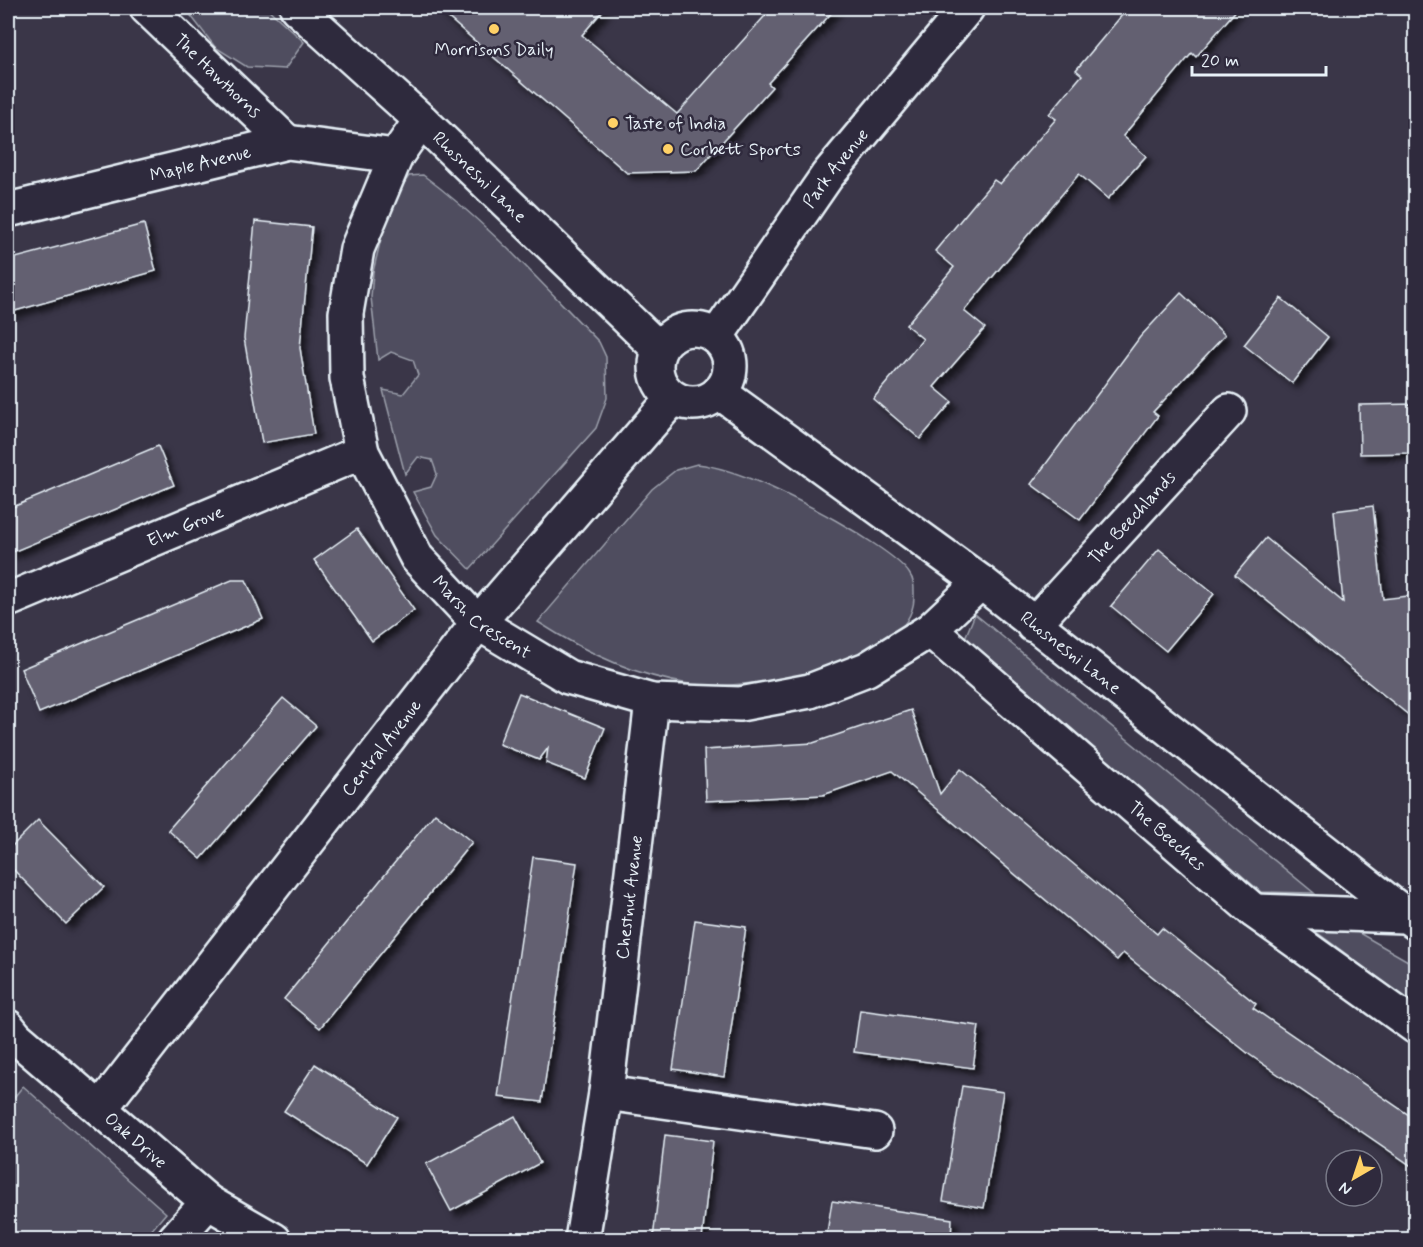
<svg xmlns="http://www.w3.org/2000/svg" width="1423" height="1247" font-family="Mynerve,sans-serif">
	<style>
		.green { fill: #504e5f; stroke: #9ca0ac; stroke-width: 1.5 }
		.building { fill: #636171; stroke: #e8f1f8; stroke-width: 1.5; filter: url(#shadow) }
		.lines { fill: none; stroke-linecap: round; stroke-linejoin: round }
		.street-casing { stroke: #e8f1f8; stroke-width: 38 }
		.secondary-casing { stroke: #e8f1f8; stroke-width: 38 }
		.street { stroke: #2f2a3d; stroke-width: 33 }
		.secondary { stroke: #2f2a3d; stroke-width: 33 }
		.poi-dot { fill: #ffd166; stroke: #2f2a3d; stroke-width: 2 }
		.labels { text-anchor: middle; stroke-width: 5; stroke-linejoin: round; paint-order: stroke }
		.poi-label { font-size: 18px; fill: #e8f1f8; stroke: #2f2a3d; text-anchor: start }
		.street-label { font-size: 18px; fill: #e8f1f8; stroke: #2f2a3d }
	</style>
	<defs>
		<filter id="shadow"><feDropShadow dx="5.5" dy="5.5" stdDeviation="3" flood-color="#0009"/></filter>
	</defs>
	<rect width="100%" height="100%" fill="#3a3648"/>
	<filter id="ink" filterUnits="userSpaceOnUse"><feTurbulence type="fractalNoise" baseFrequency=".0167" numOctaves="2"/><feDisplacementMap in="SourceGraphic" scale="12" xChannelSelector="R" yChannelSelector="G"/><feConvolveMatrix kernelMatrix="1 2 1 2 8 2 1 2 1" color-interpolation-filters="sRGB"/></filter>
	<g filter="url(#ink)">
		<g class="green">
			<path d="M 185,8 L 267,8 L 304,42 L 285,69 L 247,67 L 215,47 Z"/>
			<path d="M 423,175 C 488,223 543,285 599,342 L 606,357 L 607,398 L 596,428 L 470,569 L 437,535 L 413,492 L 431,487 L 437,474 L 432,460 L 418,457 L 405,474 L 383,390 L 403,394 L 418,375 L 413,360 L 391,352 L 378,360 L 371,297 L 373,272 L 389,205 L 409,176 Z"/>
			<path d="M 697,464 C 740,469 797,499 835,520 C 853,530 898,557 909,573 C 915,581 914,589 914,598 C 912,667 741,692 689,684 C 635,676 583,651 538,622 L 652,489 L 676,470 Z"/>
			<path d="M 975,614 L 1314,893 L 1261,892 L 965,638 Z"/>
			<path d="M 1311,928 L 1354,930 L 1415,965 L 1415,1005 Z"/>
			<path d="M 23,1086 L 166,1213 L 144,1239 L 8,1239 L 8,1105 Z"/>
		</g>
		<g class="building">
			<path d="M 437,8 L 605,8 L 582,35 L 677,114 L 772,8 L 836,8 L 768,83 L 772,87 L 696,171 L 627,173 Z"/>
			<path d="M 1128,8 L 1238,8 L 1196,57 L 1192,53 L 1123,136 L 1146,156 L 1108,199 L 1079,174 L 964,311 L 985,328 L 934,387 L 952,402 L 920,439 L 873,399 L 923,339 L 906,325 L 954,267 L 935,251 L 994,180 L 1000,184 L 1056,119 L 1049,114 L 1082,75 L 1076,70 Z"/>
			<path d="M 255,221 L 312,227 L 300,348 L 314,434 L 262,443 L 244,338 Z"/>
			<path d="M 144,224 L 156,271 L 8,313 L 8,260 Z"/>
			<path d="M 1181,293 L 1225,335 L 1153,412 L 1158,416 L 1080,520 L 1031,484 L 1140,337 Z"/>
			<path d="M 1281,298 L 1328,337 L 1292,383 L 1244,345 Z"/>
			<path d="M 1416,404 L 1416,453 L 1360,454 L 1359,405 Z"/>
			<path d="M 158,446 L 174,485 L 8,554 L 8,509 Z"/>
			<path d="M 1373,506 L 1383,599 L 1416,595 L 1416,721 L 1235,575 L 1266,538 L 1343,602 L 1334,511 Z"/>
			<path d="M 357,529 L 414,610 L 372,641 L 314,560 Z"/>
			<path d="M 1159,549 L 1214,594 L 1166,651 L 1111,606 Z"/>
			<path d="M 232,580 L 246,580 L 263,619 L 39,713 L 21,669 Z"/>
			<path d="M 519,693 L 605,728 L 585,778 L 546,763 L 548,748 L 539,760 L 499,744 Z"/>
			<path d="M 283,698 L 316,726 L 201,859 L 168,830 Z"/>
			<path d="M 911,710 L 940,794 L 960,769 L 1157,934 L 1162,928 L 1256,1004 L 1253,1008 L 1416,1120 L 1416,1169 L 1250,1055 L 1123,953 L 1117,960 L 892,771 L 823,795 L 706,801 L 704,750 L 813,743 Z"/>
			<path d="M 435,813 L 472,842 L 320,1028 L 284,999 Z"/>
			<path d="M 38,820 L 104,887 L 66,924 L 8,864 L 8,850 Z"/>
			<path d="M 533,857 L 577,863 L 542,1102 L 498,1097 Z"/>
			<path d="M 695,920 L 746,927 L 724,1077 L 673,1069 Z"/>
			<path d="M 860,1010 L 979,1026 L 973,1068 L 854,1052 Z"/>
			<path d="M 315,1064 L 397,1117 L 367,1164 L 284,1111 Z"/>
			<path d="M 962,1086 L 1003,1092 L 984,1208 L 943,1201 Z"/>
			<path d="M 515,1116 L 540,1163 L 451,1211 L 426,1164 Z"/>
			<path d="M 665,1135 L 713,1141 L 702,1239 L 653,1239 Z"/>
			<path d="M 832,1201 L 952,1219 L 951,1239 L 826,1239 Z"/>
		</g>
		<g class="lines">
			<g class="street-casing">
				<g id="street">
					<path id="s1" d="M 147,8 L 287,142"/>
					<path id="s2" d="M 421,120 L 396,156 L 357,249 L 346,313 L 347,378 L 362,452 L 417,558 L 478,623 L 568,677 L 652,701 L 740,704 L 810,691 L 867,669 L 930,630 L 981,582"/>
					<path id="s3" d="M 8,210 L 287,142 L 396,156"/>
					<path id="s4" d="M 8,600 L 362,452"/>
					<path id="s5" d="M 1033,625 L 1229,411"/>
					<path id="s6" d="M 930,630 L 1254,911 L 1416,1027"/>
					<path d="M 1254,911 L 1404,916"/>
					<path id="s7" d="M 8,1027 L 16,1037 L 208,1202 L 274,1240"/>
					<path d="M 606,1093 L 875,1131"/>
					<path id="s8" d="M 100,1109 L 478,623 L 673,398"/>
					<path d="M 174,1240 L 208,1202"/>
					<path id="s9" d="M 582,1240 L 606,1093 L 652,701"/>
				</g>
			</g>
			<g class="secondary-casing">
				<g id="secondary">
					<path id="s10" d="M 297,8 L 421,120 L 659,349"/>
					<circle cx="693" cy="366" r="37"/>
					<path id="s11" d="M 716,337 L 827,176 L 967,8"/>
					<path id="s12" d="M 719,392 L 981,582 L 1416,923"/>
				</g>
			</g>
			<use href="#street" class="street"/>
			<use href="#secondary" class="secondary"/>
		</g>
	</g>
	<g class="poi-dot">
		<circle cx="494" cy="29" r="6"/>
		<circle cx="613" cy="123" r="6"/>
		<circle cx="668" cy="149" r="6"/>
	</g>
	<g class="labels">
		<g class="poi-label">
			<text x="494" y="55" text-anchor="middle">Morrisons Daily</text>
			<text x="625" y="129">Taste of India</text>
			<text x="680" y="155">Corbett Sports</text>
		</g>
		<g class="street-label">
			<text dy="6" stroke="none"><textPath href="#s1" startOffset="98">The Hawthorns</textPath></text>
			<text dy="6" stroke="none"><textPath href="#s3" startOffset="198">Maple Avenue</textPath></text>
			<text dy="6" stroke="none"><textPath href="#s11" startOffset="207">Park Avenue</textPath></text>
			<text dy="6" stroke="none"><textPath href="#s10" startOffset="249">Rhosnesni Lane</textPath></text>
			<text dy="6" stroke="none"><textPath href="#s5" startOffset="146">The Beechlands</textPath></text>
			<text dy="6" stroke="none"><textPath href="#s4" startOffset="192">Elm Grove</textPath></text>
			<text dy="6" stroke="none"><textPath href="#s2" startOffset="558">Marsh Crescent</textPath></text>
			<text dy="6" stroke="none"><textPath href="#s12" startOffset="438">Rhosnesni Lane</textPath></text>
			<text dy="6" stroke="none"><textPath href="#s8" startOffset="458">Central Avenue</textPath></text>
			<text dy="6" stroke="none"><textPath href="#s6" startOffset="314">The Beeches</textPath></text>
			<text dy="6" stroke="none"><textPath href="#s9" startOffset="346">Chestnut Avenue</textPath></text>
			<text dy="6" stroke="none"><textPath href="#s7" startOffset="171">Oak Drive</textPath></text>
		</g>
	</g>
	<rect width="1423" height="1247" fill="none" stroke="#2f2a3d" stroke-width="30"/>
	<rect x="15" y="15" width="1393" height="1217" fill="none" stroke="#e8f1f8" stroke-width="2" filter="url(#ink)"/>
	<g transform="translate(1354 1178) rotate(219)"><circle r="28" fill="#2f2a3d" stroke="#797a88" stroke-width="1.5"/>
	<path d="M0-4.5L10 22L0 15L-10 22Z" fill="#ffd166"/>
	<text y="-9" font-size="16" font-weight="bold" text-anchor="middle" fill="#e8f1f8">N</text>
	</g>
	<path d="M1192 66v9h134v-9" fill="none" stroke="#e8f1f8" stroke-width="3"/>
	<text x="1201" y="66" font-size="18" fill="#e8f1f8" stroke="#2f2a3d" stroke-width="4.5" paint-order="stroke">20 m</text>
</svg>
